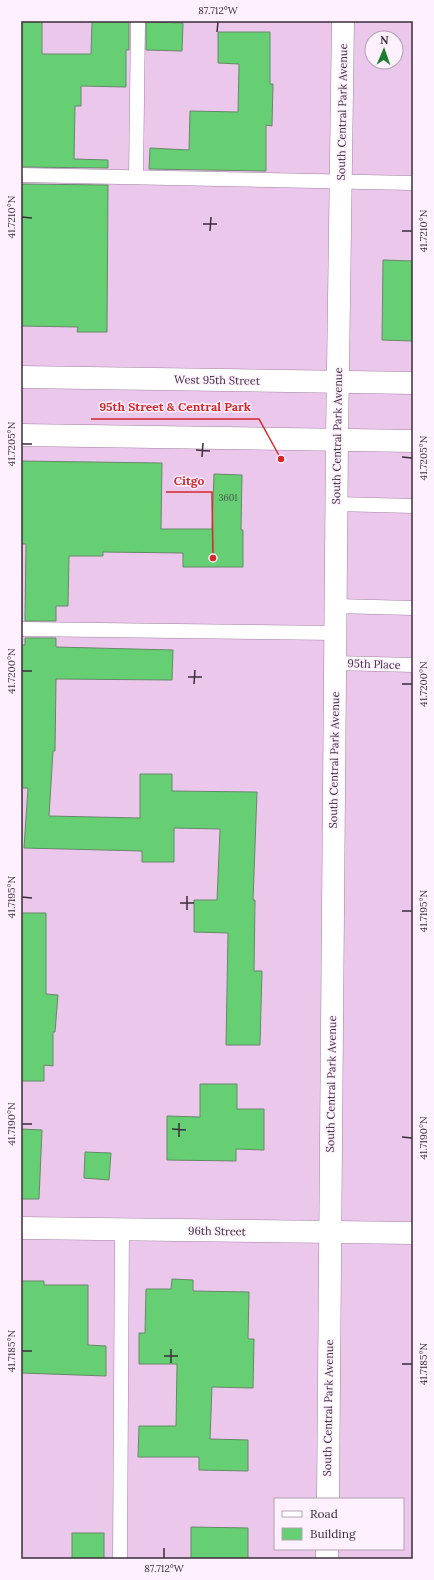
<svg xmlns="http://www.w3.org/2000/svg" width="434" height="1580" font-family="Lora,serif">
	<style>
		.building { fill: #66cf73; stroke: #668868 }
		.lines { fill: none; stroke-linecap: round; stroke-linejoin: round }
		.service-casing { stroke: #a382a3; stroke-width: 15 }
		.minor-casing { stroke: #a382a3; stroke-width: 23 }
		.primary-casing { stroke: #a382a3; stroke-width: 23 }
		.service { stroke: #fff; stroke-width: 14 }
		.minor { stroke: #fff; stroke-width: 22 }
		.primary { stroke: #fff; stroke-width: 22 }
		.ticks { fill: none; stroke: #3b2d3a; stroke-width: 1.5 }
		.labels { text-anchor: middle; stroke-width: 3; stroke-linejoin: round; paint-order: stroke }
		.number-label { font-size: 9px; fill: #465648 }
		.street-label { font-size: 11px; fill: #3b2d3a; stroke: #fff0ff }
		.leader { fill: none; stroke: #d62828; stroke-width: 1.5 }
		.callout-dot { fill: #d62828; stroke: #fff0ff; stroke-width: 1.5 }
		.callout-label { font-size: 12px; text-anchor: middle; font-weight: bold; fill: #d62828; stroke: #fff0ff; stroke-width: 3; stroke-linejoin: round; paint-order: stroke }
		.neatline { fill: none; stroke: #3b2d3a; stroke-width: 1.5 }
		.ticks-label { font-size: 10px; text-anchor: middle; fill: #3b2d3a }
	</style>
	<rect width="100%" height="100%" fill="#ebc7eb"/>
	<g class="building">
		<path d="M 21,21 L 42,21 L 42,54 L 91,54 L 92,21 L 129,22 L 129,50 L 126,50 L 126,87 L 81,86 L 81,106 L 75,106 L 74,159 L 108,160 L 108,168 L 21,167 Z"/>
		<path d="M 146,22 L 183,23 L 182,51 L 146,50 Z"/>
		<path d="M 218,32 L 270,32 L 270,84 L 273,84 L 272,126 L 266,125 L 266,171 L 149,169 L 150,148 L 189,150 L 190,111 L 238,112 L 239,64 L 218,63 Z"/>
		<path d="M 21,184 L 108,185 L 107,332 L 77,332 L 78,327 L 21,326 Z"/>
		<path d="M 383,260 L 413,261 L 413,341 L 382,340 Z"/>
		<path d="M 21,461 L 162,463 L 161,529 L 212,529 L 214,474 L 242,475 L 241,530 L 243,530 L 243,567 L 183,567 L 183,553 L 103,552 L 103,556 L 69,556 L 68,606 L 56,606 L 56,621 L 25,621 L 26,544 L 21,544 Z"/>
		<path d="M 25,638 L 56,638 L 56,647 L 173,650 L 172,680 L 56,679 L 55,751 L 53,751 L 49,816 L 140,818 L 140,774 L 172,774 L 172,791 L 257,792 L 253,900 L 255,900 L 254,971 L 262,971 L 260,1045 L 226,1045 L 228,933 L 194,932 L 194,900 L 217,900 L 220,829 L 174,828 L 174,862 L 142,862 L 142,851 L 24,848 L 28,788 L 21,788 L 21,645 L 25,645 Z"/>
		<path d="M 21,913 L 46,913 L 46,994 L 58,995 L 55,1032 L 53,1032 L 53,1066 L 44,1065 L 44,1081 L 21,1081 Z"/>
		<path d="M 200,1084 L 237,1084 L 237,1109 L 264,1109 L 264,1150 L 236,1149 L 236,1161 L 167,1160 L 167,1116 L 200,1117 Z"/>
		<path d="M 21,1129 L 42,1130 L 39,1199 L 21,1199 Z"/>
		<path d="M 85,1152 L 111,1153 L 109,1180 L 84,1178 Z"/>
		<path d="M 172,1279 L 193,1280 L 193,1291 L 249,1292 L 248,1339 L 254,1339 L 253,1388 L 212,1387 L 210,1439 L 248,1440 L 248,1471 L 199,1470 L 199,1457 L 138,1457 L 139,1426 L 176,1426 L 177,1364 L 139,1364 L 139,1333 L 145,1333 L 146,1289 L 171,1289 Z"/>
		<path d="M 21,1281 L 44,1281 L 44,1285 L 88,1285 L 88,1345 L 106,1346 L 106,1376 L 21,1373 Z"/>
		<path d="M 191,1527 L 248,1528 L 248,1559 L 191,1559 Z"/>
		<rect x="72" y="1533" width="32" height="26"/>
	</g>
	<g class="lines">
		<g class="service-casing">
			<g id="service">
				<path d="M 21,175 L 413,183"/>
				<path d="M 136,177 L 138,21"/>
				<path d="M 336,504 L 413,506"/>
				<path d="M 335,606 L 413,608"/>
				<path d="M 21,629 L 335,633"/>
				<path d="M 335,663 L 413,665"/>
				<path d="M 120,1559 L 122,1229"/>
			</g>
		</g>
		<g class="minor-casing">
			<g id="minor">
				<path d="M 21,1228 L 413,1233"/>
				<path d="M 328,1499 L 337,440 L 343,21"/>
				<path d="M 327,1559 L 327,1549"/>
			</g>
		</g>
		<g class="primary-casing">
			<g id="primary">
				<path d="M 21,377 L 413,383"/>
				<path d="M 21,435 L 413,441"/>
			</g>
		</g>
		<use href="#service" class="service"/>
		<use href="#minor" class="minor"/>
		<use href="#primary" class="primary"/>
	</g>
	<path class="ticks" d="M 217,32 L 218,22M 22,217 L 32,218M 203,224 L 217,224M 210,231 L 211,217M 402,231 L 412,231M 22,444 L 32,444M 196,450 L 210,451M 202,457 L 203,443M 402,457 L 412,458M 22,671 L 32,671M 188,677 L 202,677M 194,684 L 195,670M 402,684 L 412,684M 22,897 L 32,898M 180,903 L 194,903M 187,910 L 187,896M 402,911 L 412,911M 22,1124 L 32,1124M 172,1129 L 186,1130M 179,1137 L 179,1123M 402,1137 L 412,1138M 22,1351 L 32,1351M 164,1356 L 178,1356M 171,1363 L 171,1349M 402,1364 L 412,1364M 164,1558 L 164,1548"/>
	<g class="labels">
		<g class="number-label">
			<text x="228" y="501">3601</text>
		</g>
		<g class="street-label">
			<text transform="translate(342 112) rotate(-89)" y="4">South Central Park Avenue</text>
			<text transform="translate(217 380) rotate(1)" y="4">West 95th Street</text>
			<text transform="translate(337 436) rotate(-89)" y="4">South Central Park Avenue</text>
			<text transform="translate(374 664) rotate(2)" y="4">95th Place</text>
			<text transform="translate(334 760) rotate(-89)" y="4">South Central Park Avenue</text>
			<text transform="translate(331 1084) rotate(-89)" y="4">South Central Park Avenue</text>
			<text transform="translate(217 1231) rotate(1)" y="4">96th Street</text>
			<text transform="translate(328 1408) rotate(-89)" y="4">South Central Park Avenue</text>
		</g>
	</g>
	<path class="leader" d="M281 459L259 419H91M213 558L212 492H166"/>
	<g class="callout-dot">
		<circle cx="281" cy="459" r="4"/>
		<circle cx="213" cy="558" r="4"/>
	</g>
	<g class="callout-label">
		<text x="175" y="411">95th Street &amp; Central Park</text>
		<text x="189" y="485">Citgo</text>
	</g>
	<rect width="434" height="1580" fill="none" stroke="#fff0ff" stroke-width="44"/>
	<rect x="274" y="1498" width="130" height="52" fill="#fff0ff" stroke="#b1a2b0"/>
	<rect x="282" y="1511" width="20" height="6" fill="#ffffff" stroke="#b1a2b0"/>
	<text x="310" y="1518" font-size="12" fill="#3b2d3a">Road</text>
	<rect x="282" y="1528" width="20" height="12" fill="#66cf73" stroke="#b1a2b0"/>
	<text x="310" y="1538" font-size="12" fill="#3b2d3a">Building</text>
	<g transform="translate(384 50) rotate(2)"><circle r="19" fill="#fff0ff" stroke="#b1a2b0"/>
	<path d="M0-3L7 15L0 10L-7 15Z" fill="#1c7e31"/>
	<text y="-6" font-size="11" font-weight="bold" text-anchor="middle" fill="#3b2d3a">N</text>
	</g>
	<rect x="22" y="22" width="390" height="1536" class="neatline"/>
	<g class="ticks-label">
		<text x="218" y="14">87.712°W</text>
		<text transform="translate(11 217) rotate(-90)" y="4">41.7210°N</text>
		<text transform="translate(423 231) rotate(-90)" y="4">41.7210°N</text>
		<text transform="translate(11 444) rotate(-90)" y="4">41.7205°N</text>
		<text transform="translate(423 458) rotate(-90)" y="4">41.7205°N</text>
		<text transform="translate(11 671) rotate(-90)" y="4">41.7200°N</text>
		<text transform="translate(423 684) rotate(-90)" y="4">41.7200°N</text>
		<text transform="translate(11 897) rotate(-90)" y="4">41.7195°N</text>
		<text transform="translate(423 911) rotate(-90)" y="4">41.7195°N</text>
		<text transform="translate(11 1124) rotate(-90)" y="4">41.7190°N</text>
		<text transform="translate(423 1138) rotate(-90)" y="4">41.7190°N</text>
		<text transform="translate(11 1351) rotate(-90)" y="4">41.7185°N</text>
		<text transform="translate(423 1364) rotate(-90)" y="4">41.7185°N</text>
		<text x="164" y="1572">87.712°W</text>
	</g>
</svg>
